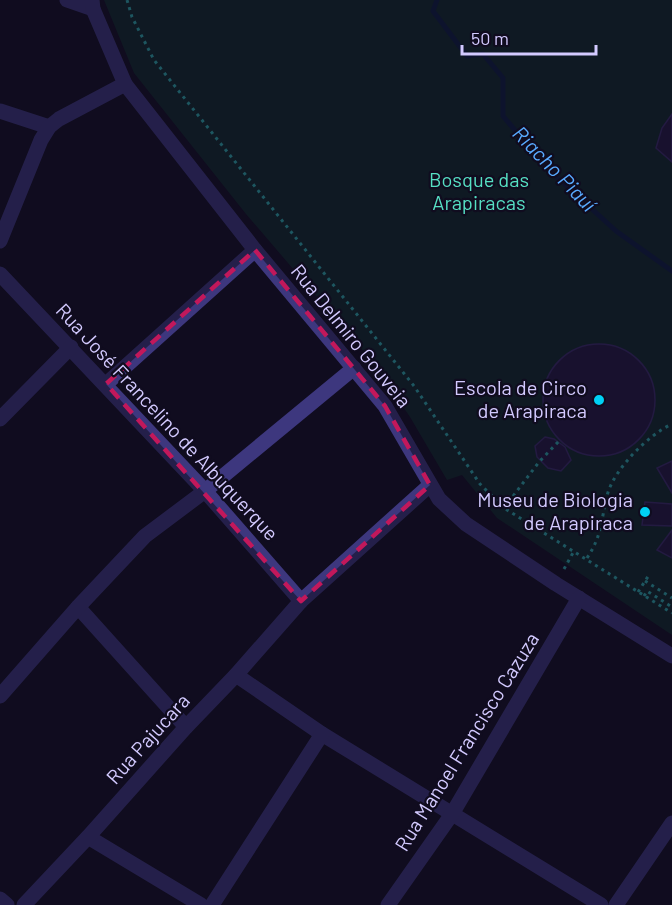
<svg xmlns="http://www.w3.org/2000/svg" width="672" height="905" font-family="Barlow,sans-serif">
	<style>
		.green { fill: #0f2829 }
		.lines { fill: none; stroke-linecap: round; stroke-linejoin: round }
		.stream { stroke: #0b1c3f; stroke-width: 5 }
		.building { fill: #221840; stroke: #3a2a6c; stroke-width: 1.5 }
		.path { stroke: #2db0af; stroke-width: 3; stroke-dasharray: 3 4.5; stroke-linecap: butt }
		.minor { stroke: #3d377e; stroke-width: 15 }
		.marked { fill: none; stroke: #c2185b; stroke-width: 4.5; stroke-dasharray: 12 8; stroke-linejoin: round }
		.poi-dot { fill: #00d1f5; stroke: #100c1f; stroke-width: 2 }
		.labels { text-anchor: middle; stroke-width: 4.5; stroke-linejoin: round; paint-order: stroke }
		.park-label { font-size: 20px; fill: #56dfc3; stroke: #100c1f }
		.street-label { font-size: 20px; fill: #d3caff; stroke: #100c1f }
		.poi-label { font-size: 20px; fill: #d3caff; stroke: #100c1f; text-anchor: end }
		.water-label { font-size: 21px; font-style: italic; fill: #58aaff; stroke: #100c1f }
	</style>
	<rect width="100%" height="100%" fill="#100c1f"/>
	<path class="green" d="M 104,0 L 672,0 L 672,635 L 497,518 L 462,475 L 447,480 L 410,417 L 372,361 L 246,214 L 134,73 Z"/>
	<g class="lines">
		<path class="stream" d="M 437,0 L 433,11 L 467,56 L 483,54 L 503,78 L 503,116 L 547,168 L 616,231 L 672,271"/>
	</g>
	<g class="building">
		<path d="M 672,114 L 672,162 L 656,148 L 662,128 Z"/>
		<circle cx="599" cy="400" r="56"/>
		<path d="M 545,437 L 554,439 L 565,447 L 571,460 L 561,471 L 548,468 L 537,457 L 535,446 Z"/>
		<path d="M 672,461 L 672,493 L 657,468 Z"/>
		<path d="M 645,502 L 672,504 L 672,526 L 642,525 Z"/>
		<path d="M 672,530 L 672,558 L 657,550 Z"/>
	</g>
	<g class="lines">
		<g class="path">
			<path d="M 127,0 L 132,17 L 154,60 L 414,386 L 480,484 L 504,508 L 672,613"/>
			<path d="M 504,508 L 539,462 L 560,440"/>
			<path d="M 587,558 C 602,536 601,520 607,496 C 613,470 648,435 672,424"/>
			<path d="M 564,569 L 574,551"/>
			<path d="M 645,581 L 672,598"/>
			<path d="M 638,592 L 649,575"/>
			<path d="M 644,596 L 647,591 L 672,607"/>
		</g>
		<g class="minor">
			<path d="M 67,0 L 93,9"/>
			<path d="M 92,0 L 93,9 L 125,84 L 255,250 L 385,406 L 439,499 L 466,524 L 556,584 L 672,656"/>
			<path d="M 0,111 L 49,127"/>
			<path d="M 0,241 L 41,140 L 49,127 L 59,119 L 125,84"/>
			<path d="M 0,274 L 205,491 L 301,601"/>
			<path d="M 106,384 L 255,250"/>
			<path d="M 0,419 L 71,347"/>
			<path d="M 78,607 L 186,727"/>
			<path d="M 236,675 L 322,734 L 601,905"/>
			<path d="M 0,696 L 78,607 L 145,536 L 205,491 L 354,368"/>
			<path d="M 88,837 L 201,905"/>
			<path d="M 0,899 L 7,905"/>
			<path d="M 24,905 L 88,837 L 186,727 L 236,675 L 301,601 L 430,485"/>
			<path d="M 212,905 L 322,734"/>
			<path d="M 388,905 L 452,814 L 579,598"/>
			<path d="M 616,905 L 672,823"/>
		</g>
	</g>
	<path d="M0 0H672V905H0ZM 255,250 L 385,406 L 430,485 L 301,601 L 106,384 Z" fill="#100c1f" fill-opacity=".55" fill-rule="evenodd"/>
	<path class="marked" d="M 255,250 L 385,406 L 430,485 L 301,601 L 106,384 Z"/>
	<g class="poi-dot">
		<circle cx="599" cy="400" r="6"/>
		<circle cx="645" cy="512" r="6"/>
	</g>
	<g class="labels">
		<g class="park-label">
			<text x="479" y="187">Bosque das<tspan x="479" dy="23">Arapiracas</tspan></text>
		</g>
		<g class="street-label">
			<text transform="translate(351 336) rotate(51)" y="7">Rua Delmiro Gouveia</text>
			<text transform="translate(167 422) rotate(47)" y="7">Rua José Francelino de Albuquerque</text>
			<text transform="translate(148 739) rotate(-48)" y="7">Rua Pajucara</text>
			<text transform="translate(467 742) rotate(-58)" y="7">Rua Manoel Francisco Cazuza</text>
		</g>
		<g class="poi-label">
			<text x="587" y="395">Escola de Circo<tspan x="587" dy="23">de Arapiraca</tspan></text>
			<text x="633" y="507">Museu de Biologia<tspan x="633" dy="23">de Arapiraca</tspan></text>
		</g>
		<g class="water-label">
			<text transform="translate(554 169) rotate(46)" y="7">Riacho Piauí</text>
		</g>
	</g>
	<path d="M462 45v9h134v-9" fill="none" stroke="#d3caff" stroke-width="3"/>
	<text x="471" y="45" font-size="18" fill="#d3caff" stroke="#100c1f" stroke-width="4.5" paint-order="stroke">50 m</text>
</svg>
